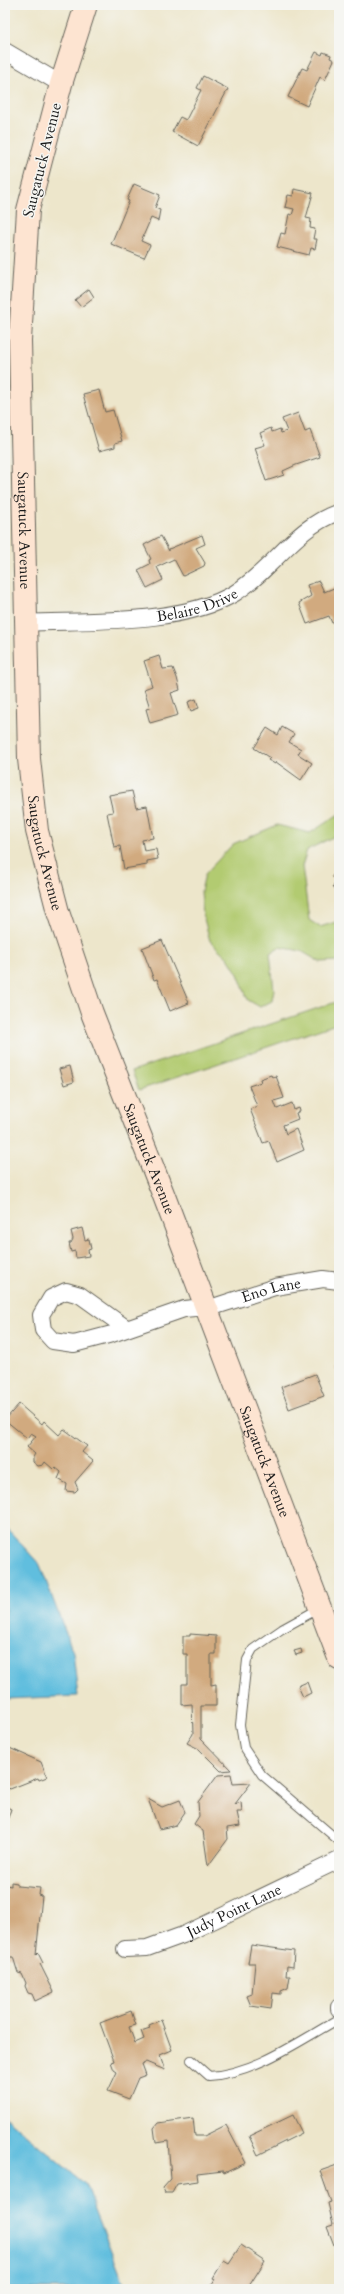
<svg xmlns="http://www.w3.org/2000/svg" width="344" height="2294" font-family="Cardo,serif">
	<style>
		.green { fill: #b2cb71; stroke: #677446 }
		.water { fill: #60bede; stroke: #3e6d7d }
		.building { fill: #d1aa7f }
		.lines { fill: none; stroke-linecap: round; stroke-linejoin: round }
		.service-casing { stroke: #656359; stroke-width: 10 }
		.minor-casing { stroke: #656359; stroke-width: 18 }
		.secondary-casing { stroke: #656359; stroke-width: 24 }
		.service { stroke: #fff; stroke-width: 8 }
		.minor { stroke: #fff; stroke-width: 16 }
		.secondary { stroke: #fde4d1; stroke-width: 22 }
		.labels { text-anchor: middle; stroke-width: 3; stroke-linejoin: round; paint-order: stroke }
		.street-label { font-size: 15px; fill: #1c1c1c; stroke: #f6f6f2 }
	</style>
	<rect width="100%" height="100%" fill="#f6f6f2"/>
	<filter id="ink" filterUnits="userSpaceOnUse"><feTurbulence type="fractalNoise" baseFrequency=".025" numOctaves="2"/><feDisplacementMap in="SourceGraphic" scale="8" xChannelSelector="R" yChannelSelector="G"/><feConvolveMatrix kernelMatrix="1 2 1 2 8 2 1 2 1" color-interpolation-filters="sRGB"/></filter>
	<filter id="wash" filterUnits="userSpaceOnUse"><feTurbulence type="fractalNoise" baseFrequency=".012" numOctaves="4" result="noise"/><feDisplacementMap in="SourceGraphic" scale="16" xChannelSelector="R" yChannelSelector="G"/><feGaussianBlur stdDeviation="0.9" result="paint"/><feColorMatrix in="noise" values="0 0 0 0 0 0 0 0 0 0 0 0 0 0 0 0 0 1.4 0 .05"/><feComposite in="paint" operator="in"/></filter>
	<g filter="url(#wash)">
		<rect width="100%" height="100%" fill="#ede6cb"/>
		<g class="green">
			<path d="M 339,814 L 339,834 L 307,850 L 302,866 L 309,920 L 320,927 L 339,921 L 339,961 L 320,962 L 301,951 L 279,947 L 270,953 L 274,990 L 272,1001 L 260,1007 L 248,1000 L 238,974 L 228,958 L 210,941 L 203,915 L 201,891 L 205,874 L 233,844 L 277,825 L 310,833 Z"/>
			<path d="M 339,1001 L 339,1023 L 139,1090 L 132,1071 Z"/>
		</g>
		<g class="water">
			<path d="M 5,1526 L 40,1565 L 73,1652 L 78,1696 L 5,1699 Z"/>
			<path d="M 5,2117 L 85,2184 L 126,2289 L 5,2289 Z"/>
		</g>
		<g id="blocks">
			<g class="building">
				<path d="M 316,52 L 322,55 L 323,52 L 331,55 L 330,58 L 334,60 L 325,80 L 320,77 L 307,106 L 288,97 L 302,68 L 307,70 Z"/>
				<path d="M 203,76 L 228,89 L 198,146 L 172,132 L 180,117 L 186,120 L 201,90 L 197,88 Z"/>
				<path d="M 134,184 L 160,195 L 155,208 L 160,210 L 158,221 L 151,218 L 141,241 L 150,245 L 144,258 L 111,244 L 129,201 L 127,200 Z"/>
				<path d="M 294,189 L 313,193 L 306,218 L 311,219 L 310,228 L 315,229 L 313,239 L 317,239 L 315,249 L 311,248 L 309,255 L 277,247 L 281,233 L 285,234 L 289,214 L 292,215 L 294,209 L 285,207 L 288,195 L 293,196 Z"/>
				<path d="M 89,289 L 94,297 L 81,307 L 75,300 Z"/>
				<path d="M 99,390 L 105,412 L 113,410 L 122,441 L 115,443 L 115,447 L 99,451 L 83,394 Z"/>
				<path d="M 298,413 L 305,432 L 310,430 L 320,457 L 296,465 L 283,471 L 284,475 L 266,481 L 255,448 L 265,445 L 260,433 L 271,428 L 272,432 L 280,429 L 281,433 L 287,431 L 282,419 Z"/>
				<path d="M 202,535 L 205,544 L 196,548 L 205,563 L 204,566 L 183,576 L 174,559 L 157,567 L 163,580 L 147,588 L 138,570 L 150,564 L 149,560 L 151,559 L 144,545 L 161,536 L 169,551 L 169,549 Z"/>
				<path d="M 319,581 L 324,592 L 339,586 L 339,620 L 332,623 L 329,616 L 307,624 L 299,603 L 311,596 L 307,585 Z"/>
				<path d="M 159,656 L 163,669 L 173,668 L 177,678 L 180,690 L 171,693 L 178,715 L 150,723 L 146,709 L 150,708 L 144,689 L 152,686 L 144,661 Z"/>
				<path d="M 196,699 L 199,708 L 191,711 L 188,702 Z"/>
				<path d="M 282,727 L 294,734 L 289,742 L 301,749 L 298,754 L 312,763 L 301,780 L 276,762 L 275,764 L 268,760 L 270,758 L 254,748 L 267,728 L 278,735 Z"/>
				<path d="M 132,791 L 136,808 L 147,806 L 153,838 L 142,840 L 144,851 L 156,849 L 158,859 L 147,861 L 147,865 L 124,869 L 120,846 L 114,847 L 107,813 L 113,812 L 109,795 Z"/>
				<path d="M 339,870 L 339,893 L 338,893 L 333,886 L 337,883 L 332,876 Z"/>
				<path d="M 162,940 L 189,1003 L 170,1011 L 157,979 L 154,980 L 142,948 Z"/>
				<path d="M 70,1066 L 74,1082 L 64,1085 L 59,1069 Z"/>
				<path d="M 271,1075 L 272,1077 L 276,1076 L 284,1098 L 274,1101 L 277,1109 L 292,1103 L 294,1110 L 299,1108 L 300,1111 L 296,1113 L 298,1119 L 283,1125 L 286,1134 L 296,1129 L 304,1150 L 277,1162 L 269,1141 L 263,1143 L 250,1109 L 257,1106 L 249,1086 L 261,1082 L 260,1079 Z"/>
				<path d="M 82,1228 L 85,1240 L 89,1239 L 91,1249 L 88,1250 L 89,1256 L 76,1258 L 75,1251 L 71,1252 L 69,1243 L 71,1243 L 73,1239 L 71,1231 Z"/>
				<path d="M 339,1365 L 339,1378 L 335,1367 Z"/>
				<path d="M 315,1374 L 324,1396 L 289,1409 L 281,1387 Z"/>
				<path d="M 19,1404 L 42,1424 L 44,1421 L 59,1435 L 64,1429 L 87,1446 L 82,1452 L 93,1461 L 75,1482 L 78,1489 L 75,1492 L 66,1491 L 67,1484 L 58,1479 L 61,1472 L 55,1467 L 53,1469 L 45,1462 L 43,1465 L 38,1466 L 33,1462 L 33,1457 L 35,1454 L 27,1447 L 36,1436 L 31,1433 L 27,1438 L 5,1420 Z"/>
				<path d="M 190,1634 L 216,1636 L 216,1654 L 211,1654 L 211,1685 L 216,1684 L 216,1706 L 201,1706 L 201,1739 L 231,1770 L 221,1771 L 199,1749 L 187,1743 L 193,1734 L 192,1704 L 182,1705 L 182,1684 L 187,1684 L 187,1654 L 183,1654 L 183,1636 L 190,1636 Z"/>
				<path d="M 301,1649 L 302,1653 L 296,1655 L 294,1651 Z"/>
				<path d="M 307,1682 L 311,1693 L 303,1697 L 298,1686 Z"/>
				<path d="M 5,1746 L 41,1762 L 47,1777 L 39,1780 L 38,1778 L 10,1789 L 9,1788 L 5,1796 Z"/>
				<path d="M 231,1774 L 233,1784 L 251,1783 L 235,1804 L 241,1802 L 242,1812 L 237,1812 L 240,1826 L 227,1828 L 228,1839 L 208,1866 L 203,1831 L 194,1824 L 199,1816 L 198,1802 L 218,1775 Z"/>
				<path d="M 148,1799 L 162,1807 L 180,1800 L 185,1812 L 176,1825 L 159,1829 Z"/>
				<path d="M 5,1806 L 11,1809 L 8,1818 L 5,1817 Z"/>
				<path d="M 11,1882 L 17,1883 L 17,1886 L 40,1888 L 39,1895 L 42,1896 L 36,1955 L 38,1953 L 43,1963 L 40,1964 L 54,1992 L 35,2001 L 32,1994 L 28,1993 L 25,1986 L 26,1983 L 22,1974 L 18,1973 L 13,1957 L 5,1957 L 6,1885 L 11,1886 Z"/>
				<path d="M 251,1945 L 294,1951 L 293,1967 L 287,1966 L 286,1976 L 290,1976 L 288,1988 L 281,1991 L 281,1994 L 273,1993 L 271,2009 L 251,2006 L 247,1996 L 252,1994 L 255,1963 L 248,1963 Z"/>
				<path d="M 131,2011 L 136,2025 L 129,2027 L 135,2043 L 144,2039 L 141,2031 L 150,2028 L 149,2025 L 161,2020 L 172,2050 L 160,2055 L 165,2070 L 146,2062 L 142,2064 L 146,2075 L 138,2078 L 129,2099 L 108,2091 L 117,2072 L 114,2070 L 111,2062 L 114,2061 L 100,2023 Z"/>
				<path d="M 293,2115 L 302,2133 L 258,2155 L 249,2136 Z"/>
				<path d="M 193,2118 L 195,2136 L 204,2136 L 226,2125 L 246,2163 L 224,2173 L 223,2171 L 197,2174 L 198,2181 L 177,2184 L 172,2193 L 165,2193 L 163,2188 L 171,2179 L 168,2141 L 156,2143 L 154,2128 L 158,2123 Z"/>
				<path d="M 337,2165 L 339,2170 L 339,2243 L 334,2245 L 327,2227 L 333,2225 L 328,2203 L 331,2202 L 320,2171 Z"/>
				<path d="M 241,2245 L 265,2261 L 249,2286 L 254,2289 L 209,2289 L 215,2279 L 213,2278 L 224,2260 L 229,2263 Z"/>
			</g>
		</g>
	</g>
	<g filter="url(#ink)">
		<use href="#blocks" fill-opacity="0" stroke="#656359" stroke-width="1"/>
		<g class="lines">
			<g class="service-casing">
				<g id="service">
					<path d="M 5,336 L 19,328"/>
					<path d="M 320,1608 L 282,1629 L 253,1649 L 247,1660 L 240,1725 L 244,1748 L 262,1775 L 339,1841"/>
					<path d="M 191,2060 L 209,2076 C 256,2073 299,2041 339,2019"/>
				</g>
			</g>
			<g class="minor-casing">
				<g id="minor">
					<path d="M 5,51 L 61,84"/>
					<path id="s1" d="M 27,623 C 87,620 183,625 235,593 C 273,569 295,527 339,512"/>
					<path id="s2" d="M 126,1328 L 80,1295 L 66,1291 L 51,1298 L 41,1315 L 43,1330 L 53,1341 L 74,1344 L 112,1334 L 184,1309 L 216,1306 L 275,1287 L 323,1279 L 339,1281"/>
					<path id="s3" d="M 125,1949 L 147,1948 L 183,1935 L 339,1860"/>
					<path d="M 339,2007 L 339,2009"/>
				</g>
			</g>
			<g class="secondary-casing">
				<g id="secondary">
					<path id="s4" d="M 86,5 L 61,84 L 28,210 L 20,340 L 29,759 L 37,831 L 58,912 L 92,1013 L 164,1196 L 339,1658"/>
				</g>
			</g>
			<use href="#service" class="service"/>
			<use href="#minor" class="minor"/>
			<use href="#secondary" class="secondary"/>
		</g>
	</g>
	<g class="labels">
		<g class="street-label">
			<text transform="translate(42 160) rotate(-76)" y="5">Saugatuck Avenue</text>
			<text dy="5" stroke="none"><textPath href="#s4" startOffset="534">Saugatuck Avenue</textPath></text>
			<text dy="5" stroke="none"><textPath href="#s1" startOffset="172">Belaire Drive</textPath></text>
			<text dy="5" stroke="none"><textPath href="#s4" startOffset="858">Saugatuck Avenue</textPath></text>
			<text dy="5" stroke="none"><textPath href="#s4" startOffset="1182">Saugatuck Avenue</textPath></text>
			<text dy="5" stroke="none"><textPath href="#s2" startOffset="364">Eno Lane</textPath></text>
			<text dy="5" stroke="none"><textPath href="#s4" startOffset="1506">Saugatuck Avenue</textPath></text>
			<text dy="5" stroke="none"><textPath href="#s3" startOffset="117">Judy Point Lane</textPath></text>
		</g>
	</g>
	<rect width="344" height="2294" fill="none" stroke="#f6f6f2" stroke-width="20"/>
</svg>
